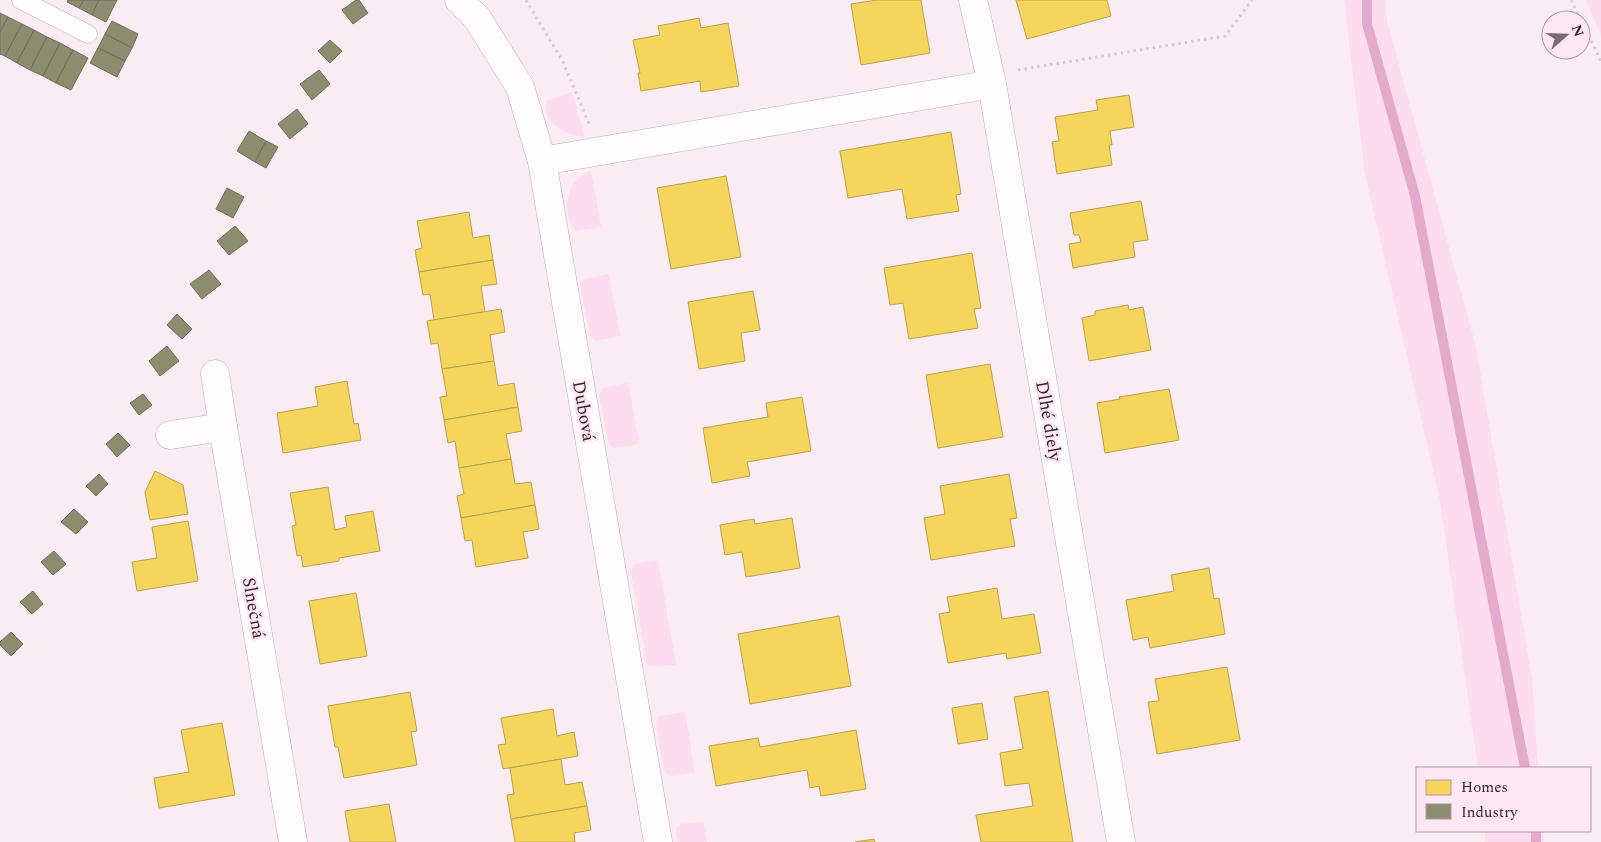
<svg xmlns="http://www.w3.org/2000/svg" width="1601" height="842" font-family="Spectral,serif">
	<style>
		.green { fill: #fcdcee }
		.homes { fill: #f6d55c; stroke: #bba04e }
		.industry { fill: #8c8c6e; stroke: #716d5a }
		.lines { fill: none; stroke-linecap: round; stroke-linejoin: round }
		.stream { stroke: #e4aacc; stroke-width: 10 }
		.service-casing { stroke: #bdb1b8; stroke-width: 19 }
		.minor-casing { stroke: #bdb1b8; stroke-width: 29 }
		.path { stroke: #d2cdd0; stroke-width: 3; stroke-dasharray: 2.5 4; stroke-linecap: butt }
		.service { stroke: #fefcfd; stroke-width: 18 }
		.minor { stroke: #fefcfd; stroke-width: 28 }
		.labels { text-anchor: middle; stroke-width: 5; stroke-linejoin: round; paint-order: stroke }
		.street-label { font-size: 18px; fill: #32242c; stroke: #fee7f3 }
	</style>
	<rect width="100%" height="100%" fill="#f9ecf3"/>
	<g class="green">
		<path d="M 1344,0 L 1385,0 L 1387,21 L 1476,347 L 1532,679 L 1538,768 L 1478,768 L 1440,500 L 1365,174 Z"/>
		<path d="M 1586,0 L 1601,0 L 1601,36 Z"/>
		<path d="M 572,92 L 585,137 C 568,136 540,123 547,101 Z"/>
		<path d="M 591,171 L 601,227 L 576,231 C 564,216 564,190 580,177 C 583,174 587,173 591,171 Z"/>
		<path d="M 609,274 L 620,336 L 595,341 L 590,335 L 580,284 L 584,279 Z"/>
		<path d="M 628,383 L 639,442 L 635,445 L 614,448 L 609,444 L 599,394 L 603,388 Z"/>
		<path d="M 658,560 L 676,665 L 650,666 L 647,664 L 631,570 L 634,564 Z"/>
		<path d="M 685,712 L 695,773 L 669,776 L 664,771 L 656,723 L 659,716 Z"/>
		<path d="M 703,822 L 707,842 L 678,842 L 676,828 L 681,824 Z"/>
		<path d="M 1485,831 L 1543,831 L 1544,842 L 1485,842 Z"/>
	</g>
	<g class="homes">
		<path d="M 877,0 L 921,0 L 930,53 L 861,65 L 851,4 Z"/>
		<path d="M 1016,0 L 1107,0 L 1111,16 L 1027,39 Z"/>
		<path d="M 699,18 L 701,28 L 728,23 L 739,86 L 701,92 L 700,81 L 641,91 L 638,73 L 640,73 L 633,40 L 660,35 L 658,26 Z"/>
		<path d="M 1129,95 L 1134,127 L 1110,131 L 1112,145 L 1109,145 L 1112,165 L 1057,174 L 1052,142 L 1059,141 L 1055,117 L 1098,110 L 1096,100 Z"/>
		<path d="M 951,132 L 961,194 L 956,195 L 959,211 L 907,219 L 902,189 L 848,198 L 840,151 Z"/>
		<path d="M 726,176 L 741,257 L 671,269 L 657,188 Z"/>
		<path d="M 1141,201 L 1148,240 L 1133,242 L 1135,257 L 1073,268 L 1069,244 L 1081,242 L 1079,235 L 1074,235 L 1070,213 Z"/>
		<path d="M 469,212 L 473,238 L 489,235 L 493,260 L 419,272 L 415,250 L 422,248 L 417,221 Z"/>
		<path d="M 972,253 L 981,308 L 974,309 L 978,328 L 909,339 L 903,303 L 890,305 L 884,268 Z"/>
		<path d="M 493,260 L 497,284 L 481,286 L 485,312 L 434,320 L 430,294 L 423,295 L 419,272 Z"/>
		<path d="M 753,291 L 760,330 L 741,333 L 745,361 L 699,369 L 688,302 Z"/>
		<path d="M 1128,305 L 1129,310 L 1143,307 L 1151,350 L 1089,361 L 1082,318 L 1095,315 L 1095,311 Z"/>
		<path d="M 501,309 L 505,332 L 490,335 L 494,361 L 442,369 L 438,343 L 431,344 L 427,321 Z"/>
		<path d="M 494,361 L 498,386 L 514,383 L 518,407 L 444,420 L 440,397 L 447,396 L 442,369 Z"/>
		<path d="M 990,364 L 1003,437 L 938,448 L 926,375 Z"/>
		<path d="M 347,381 L 354,424 L 358,423 L 361,440 L 283,453 L 277,413 L 318,406 L 315,387 Z"/>
		<path d="M 1169,389 L 1179,440 L 1105,453 L 1097,403 L 1120,399 L 1119,397 Z"/>
		<path d="M 802,397 L 811,451 L 747,462 L 750,476 L 712,483 L 703,428 L 768,417 L 766,403 Z"/>
		<path d="M 518,407 L 522,431 L 506,434 L 511,459 L 459,468 L 455,441 L 448,443 L 444,420 Z"/>
		<path d="M 511,459 L 515,484 L 531,482 L 535,505 L 461,518 L 457,496 L 464,494 L 459,468 Z"/>
		<path d="M 155,471 L 183,485 L 188,514 L 150,520 L 145,492 Z"/>
		<path d="M 1009,474 L 1017,518 L 1010,519 L 1015,546 L 931,560 L 924,518 L 945,514 L 940,486 Z"/>
		<path d="M 328,487 L 335,530 L 347,527 L 345,516 L 373,511 L 380,551 L 339,558 L 339,561 L 303,567 L 301,555 L 297,556 L 292,526 L 296,525 L 290,493 Z"/>
		<path d="M 535,505 L 539,529 L 523,532 L 528,558 L 476,567 L 472,540 L 465,541 L 461,518 Z"/>
		<path d="M 792,518 L 800,568 L 746,577 L 742,552 L 725,555 L 720,525 L 754,519 L 755,524 Z"/>
		<path d="M 188,521 L 198,581 L 137,591 L 132,562 L 157,558 L 152,527 Z"/>
		<path d="M 1209,568 L 1214,599 L 1219,598 L 1225,634 L 1150,648 L 1148,637 L 1133,640 L 1126,600 L 1174,591 L 1171,575 Z"/>
		<path d="M 997,588 L 1002,619 L 1034,614 L 1041,653 L 1007,659 L 1006,653 L 948,663 L 939,614 L 950,612 L 947,597 Z"/>
		<path d="M 356,593 L 367,656 L 320,664 L 309,601 Z"/>
		<path d="M 839,616 L 851,686 L 750,704 L 738,634 Z"/>
		<path d="M 1227,667 L 1240,740 L 1157,754 L 1148,702 L 1159,701 L 1155,679 Z"/>
		<path d="M 1048,691 L 1073,842 L 981,842 L 976,815 L 1033,806 L 1029,783 L 1005,786 L 1000,753 L 1023,749 L 1014,697 Z"/>
		<path d="M 410,692 L 417,731 L 411,732 L 417,765 L 344,778 L 338,747 L 335,747 L 328,706 Z"/>
		<path d="M 982,703 L 988,739 L 958,744 L 952,708 Z"/>
		<path d="M 553,709 L 557,736 L 574,732 L 578,756 L 503,769 L 498,745 L 506,744 L 501,718 Z"/>
		<path d="M 222,723 L 235,795 L 159,808 L 154,778 L 189,772 L 181,730 Z"/>
		<path d="M 856,730 L 866,789 L 821,796 L 819,786 L 810,788 L 807,770 L 716,786 L 709,746 L 758,738 L 760,747 Z"/>
		<path d="M 561,759 L 565,785 L 582,782 L 587,806 L 511,819 L 507,795 L 514,794 L 510,768 Z"/>
		<path d="M 389,804 L 396,842 L 350,842 L 345,811 Z"/>
		<path d="M 587,806 L 591,830 L 574,833 L 575,842 L 515,842 L 511,819 Z"/>
		<path d="M 874,839 L 875,842 L 855,842 Z"/>
	</g>
	<g class="industry">
		<path d="M 68,0 L 84,0 L 79,8 L 67,2 Z"/>
		<path d="M 84,0 L 99,0 L 92,15 L 79,8 Z"/>
		<path d="M 99,0 L 117,0 L 106,22 L 92,15 Z"/>
		<path d="M 356,0 L 359,0 L 368,13 L 353,24 L 342,10 Z"/>
		<path d="M 0,13 L 8,17 L 0,33 Z"/>
		<path d="M 8,17 L 22,24 L 5,56 L 0,54 L 0,33 Z"/>
		<path d="M 112,21 L 138,34 L 132,48 L 105,34 Z"/>
		<path d="M 22,24 L 34,30 L 17,63 L 5,56 Z"/>
		<path d="M 34,30 L 47,37 L 30,70 L 17,63 Z"/>
		<path d="M 105,34 L 132,48 L 125,61 L 98,48 Z"/>
		<path d="M 47,37 L 60,43 L 43,76 L 30,70 Z"/>
		<path d="M 330,40 L 342,51 L 330,63 L 318,51 Z"/>
		<path d="M 60,43 L 73,50 L 56,83 L 43,76 Z"/>
		<path d="M 98,48 L 125,61 L 117,77 L 90,63 Z"/>
		<path d="M 73,50 L 88,58 L 71,90 L 56,83 Z"/>
		<path d="M 319,70 L 330,84 L 312,100 L 300,84 Z"/>
		<path d="M 297,109 L 308,124 L 290,139 L 278,124 Z"/>
		<path d="M 249,131 L 266,141 L 255,162 L 237,151 Z"/>
		<path d="M 266,141 L 278,147 L 266,168 L 255,162 Z"/>
		<path d="M 227,188 L 244,197 L 233,218 L 216,209 Z"/>
		<path d="M 235,226 L 248,241 L 229,255 L 217,241 Z"/>
		<path d="M 209,270 L 221,284 L 202,299 L 190,284 Z"/>
		<path d="M 177,314 L 192,329 L 182,339 L 167,325 Z"/>
		<path d="M 167,346 L 179,361 L 160,376 L 149,361 Z"/>
		<path d="M 143,394 L 152,405 L 139,415 L 130,403 Z"/>
		<path d="M 118,433 L 130,445 L 117,457 L 106,444 Z"/>
		<path d="M 99,474 L 108,484 L 96,496 L 86,486 Z"/>
		<path d="M 74,509 L 88,522 L 76,534 L 61,522 Z"/>
		<path d="M 54,551 L 66,564 L 53,575 L 41,562 Z"/>
		<path d="M 33,591 L 43,604 L 32,614 L 20,602 Z"/>
		<path d="M 11,632 L 23,644 L 11,656 L 0,645 L 0,642 Z"/>
	</g>
	<g class="lines">
		<g class="stream">
			<path d="M 1367,0 L 1367,24 L 1415,196 L 1525,768"/>
			<path d="M 1536,842 L 1536,831"/>
		</g>
		<g class="service-casing">
			<path id="service" d="M 21,0 L 88,34"/>
		</g>
		<g class="minor-casing">
			<g id="minor">
				<path d="M 459,0 L 477,18 L 520,87 L 542,161 L 658,842"/>
				<path d="M 973,0 L 992,84 L 1121,842"/>
				<path d="M 542,161 L 992,84"/>
				<path d="M 215,374 L 223,427 L 293,842"/>
				<path d="M 170,435 L 223,427"/>
			</g>
		</g>
		<g class="path">
			<path d="M 526,0 L 563,62 L 589,124"/>
			<path d="M 1571,0 L 1601,61"/>
			<path d="M 1018,70 L 1225,36 L 1252,0"/>
		</g>
		<use href="#service" class="service"/>
		<use href="#minor" class="minor"/>
	</g>
	<g class="labels">
		<g class="street-label">
			<text transform="translate(584 411) rotate(80)" y="6">Dubová</text>
			<text transform="translate(1049 421) rotate(80)" y="6">Dlhé diely</text>
			<text transform="translate(254 608) rotate(80)" y="6">Slnečná</text>
		</g>
	</g>
	<rect x="1416" y="767" width="175" height="65" fill="#fee7f3" stroke="#ac99a3"/>
	<rect x="1426" y="780" width="25" height="15" fill="#f6d55c" stroke="#ac99a3"/>
	<text x="1461" y="792" font-size="15" fill="#32242c">Homes</text>
	<rect x="1426" y="804" width="25" height="15" fill="#8c8c6e" stroke="#ac99a3"/>
	<text x="1461" y="817" font-size="15" fill="#32242c">Industry</text>
	<g transform="translate(1566 35) rotate(70)"><circle r="24" fill="#fee7f3" stroke="#ac99a3"/>
	<path d="M0-4L9 19L0 12L-9 19Z" fill="#786a72"/>
	<text y="-8" font-size="14" font-weight="bold" text-anchor="middle" fill="#32242c">N</text>
	</g>
</svg>
